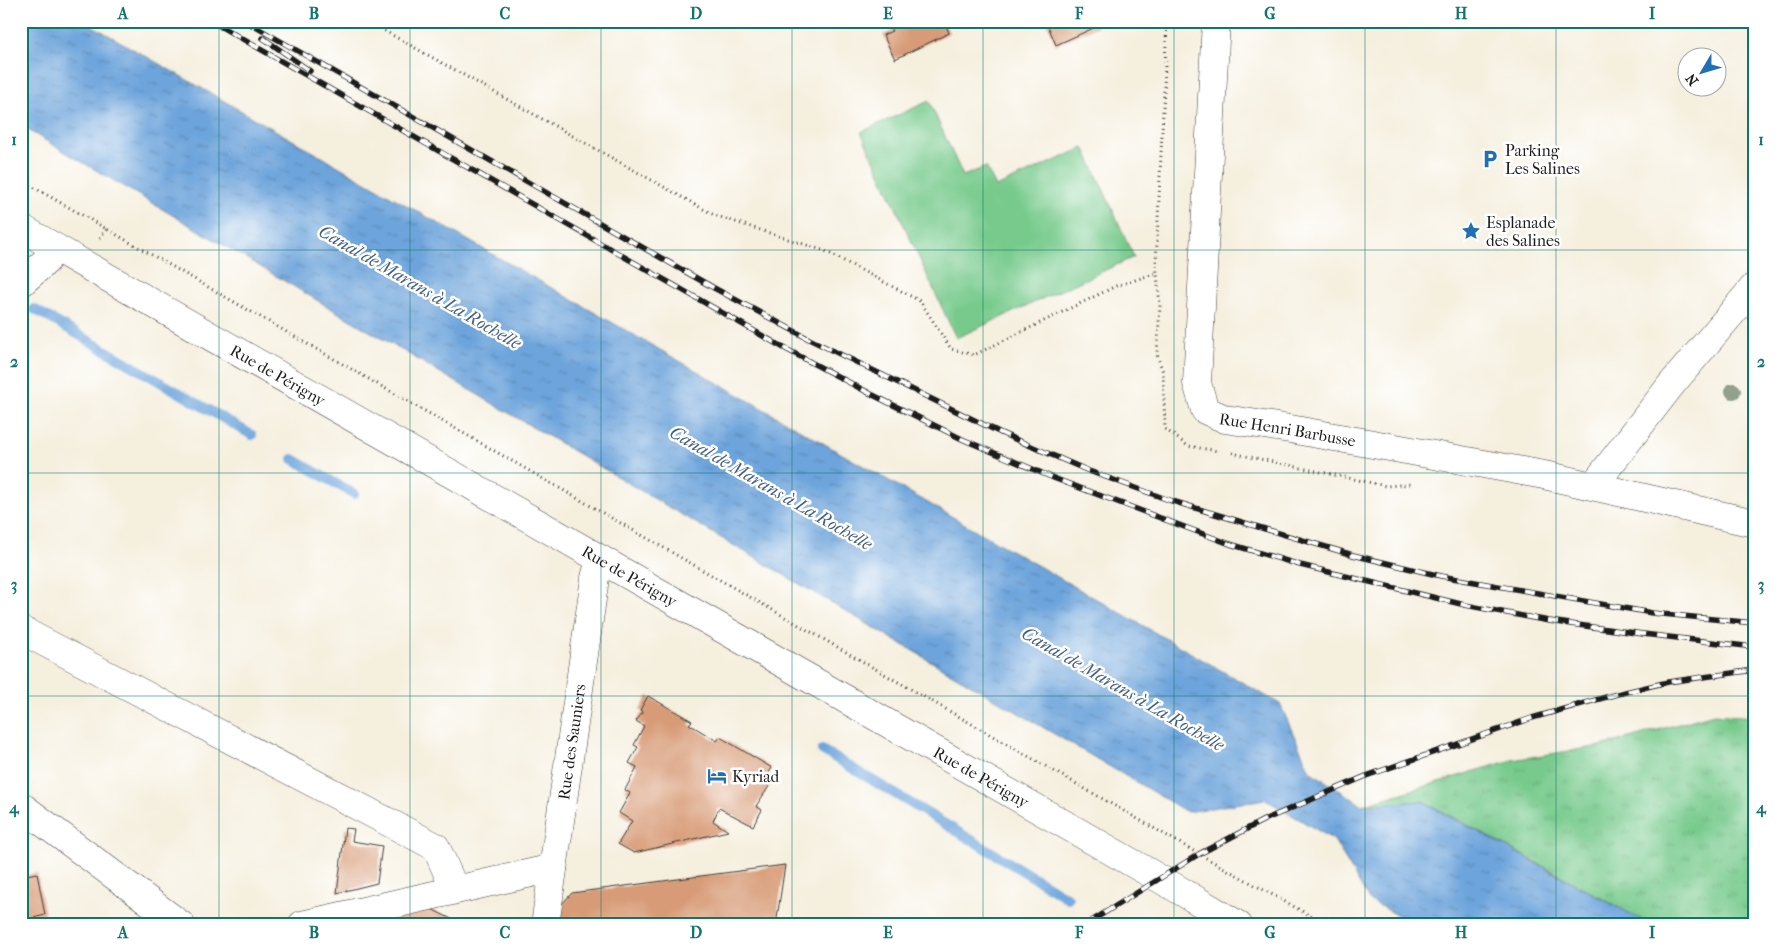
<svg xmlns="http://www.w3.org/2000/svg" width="1775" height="946" font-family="'IM FELL French Canon',serif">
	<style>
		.grass { fill: url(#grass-tufts); stroke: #4a7354 }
		.garden { fill: #77ca8c; stroke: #4a7354 }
		.water { fill: url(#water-ripples); stroke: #44607c }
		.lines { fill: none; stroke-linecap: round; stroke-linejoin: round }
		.stream { stroke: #6da4db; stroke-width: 10 }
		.building { fill: #d89b77 }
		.minor-casing { stroke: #3d3c39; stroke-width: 29 }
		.path { stroke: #3d3c39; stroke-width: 3; stroke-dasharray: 1 4; stroke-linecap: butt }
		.minor { stroke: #fff; stroke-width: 28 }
		.rail-casing { stroke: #1c1c1c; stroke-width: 5.5 }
		.rail { stroke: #fff; stroke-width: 4; stroke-dasharray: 11; stroke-linecap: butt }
		.tree { fill: #91a18c }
		.grid { fill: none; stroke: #0f766e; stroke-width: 1; stroke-opacity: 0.55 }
		.labels { text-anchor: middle; stroke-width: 5; stroke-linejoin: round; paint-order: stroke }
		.poi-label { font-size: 16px; fill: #1c1c1c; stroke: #fff; text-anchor: start }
		.street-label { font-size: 16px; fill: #1c1c1c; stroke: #fff }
		.water-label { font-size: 18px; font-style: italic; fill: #44607c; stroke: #fff }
		.neatline { fill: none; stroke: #0f766e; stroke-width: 2 }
		.grid-label { font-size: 16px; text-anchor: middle; font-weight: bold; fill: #0f766e }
	</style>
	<defs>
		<pattern id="grass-tufts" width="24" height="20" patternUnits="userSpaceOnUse" patternTransform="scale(1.25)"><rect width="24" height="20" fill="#77ca8c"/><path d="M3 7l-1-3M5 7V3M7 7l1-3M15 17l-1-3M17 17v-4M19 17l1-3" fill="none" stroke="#66ad78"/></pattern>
		<pattern id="water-ripples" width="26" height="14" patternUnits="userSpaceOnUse" patternTransform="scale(1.25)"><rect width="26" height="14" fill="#6da4db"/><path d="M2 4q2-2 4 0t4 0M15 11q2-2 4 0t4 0" fill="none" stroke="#5985b1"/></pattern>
	</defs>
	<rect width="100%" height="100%" fill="#fff"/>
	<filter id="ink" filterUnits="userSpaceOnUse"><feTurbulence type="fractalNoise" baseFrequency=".02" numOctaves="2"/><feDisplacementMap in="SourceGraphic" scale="10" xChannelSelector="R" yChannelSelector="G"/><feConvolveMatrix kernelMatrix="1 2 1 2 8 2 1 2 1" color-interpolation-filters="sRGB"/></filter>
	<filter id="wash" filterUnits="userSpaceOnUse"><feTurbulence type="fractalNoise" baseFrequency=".0096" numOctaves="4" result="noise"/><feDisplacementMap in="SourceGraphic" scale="20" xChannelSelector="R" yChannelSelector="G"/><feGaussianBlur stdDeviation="1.12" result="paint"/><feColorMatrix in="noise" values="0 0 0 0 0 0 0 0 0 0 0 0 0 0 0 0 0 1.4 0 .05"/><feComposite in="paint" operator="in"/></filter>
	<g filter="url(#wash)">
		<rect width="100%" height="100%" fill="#f5efde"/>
		<path class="grass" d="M 1714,714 L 1754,717 L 1754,925 L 1651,925 L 1423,801 L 1362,805 L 1512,760 L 1601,746 Z"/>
		<path class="garden" d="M 929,101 L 963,176 L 986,167 L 996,187 L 1083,148 L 1085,149 L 1134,257 L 956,338 L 861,132 Z"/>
		<path class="water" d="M 21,21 L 84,21 L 1280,704 L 1310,771 L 1362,805 L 1422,801 L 1651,925 L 1416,925 L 1369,900 L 1334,840 L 1265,799 L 1187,812 L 21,126 Z"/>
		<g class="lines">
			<g class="stream">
				<path d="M 34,309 L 252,435"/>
				<path d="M 293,459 L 354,494"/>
				<path d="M 822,750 L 1068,898"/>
			</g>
		</g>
		<g id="blocks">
			<g class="building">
				<path d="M 897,21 L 944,21 L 949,33 L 895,59 L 883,35 L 892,31 L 889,26 Z"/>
				<path d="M 1046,21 L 1109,21 L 1056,45 Z"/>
				<path d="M 648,696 L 692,721 L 689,724 L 717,741 L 720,737 L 772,768 L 763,781 L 770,785 L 756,806 L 762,810 L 753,826 L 719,808 L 713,821 L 728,831 L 634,853 L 618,844 L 632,821 L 619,813 L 630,793 L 625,790 L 637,767 L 629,763 L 638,747 L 634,745 L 644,726 L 636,721 L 643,712 L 640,710 Z"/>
				<path d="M 345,828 L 354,829 L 352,841 L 382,846 L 377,883 L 337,893 Z"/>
				<path d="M 785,865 L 776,925 L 589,925 L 589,923 L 559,925 L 559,907 L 572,893 Z"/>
				<path d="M 37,873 L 45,915 L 26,920 L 28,925 L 21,925 L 21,876 Z"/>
				<path d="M 429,908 L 464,925 L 361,925 Z"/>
			</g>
		</g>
	</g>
	<g filter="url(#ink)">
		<use href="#blocks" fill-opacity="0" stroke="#3d3c39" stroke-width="1"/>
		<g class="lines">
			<g class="minor-casing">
				<g id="minor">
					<path id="s1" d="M 1216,21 L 1197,383 L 1205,410 L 1225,419 L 1290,429 L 1544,475 L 1754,523"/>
					<path id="s2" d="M 21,228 L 1176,888 L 1238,925"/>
					<path d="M 21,283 L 46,261 L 54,247"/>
					<path d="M 1594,485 L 1671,385 L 1754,287"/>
					<path d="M 21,630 L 436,847 L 455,890"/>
					<path d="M 21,806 L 181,925"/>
					<path d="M 302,925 L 553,868"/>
					<path id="s3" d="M 545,925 L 595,578 L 600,559"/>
				</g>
			</g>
			<g class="path">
				<path d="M 367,21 L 714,215 L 825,251 L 920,301 L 951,349 L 974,355 L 1116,286 L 1157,273"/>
				<path d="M 1167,21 L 1156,264 L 1160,305 L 1157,355 L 1163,372 L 1165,429 L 1188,446 L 1218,451"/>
				<path d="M 21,180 L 1199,854 L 1327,925"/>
				<path d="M 100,238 L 107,228"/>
				<path d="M 1232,453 L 1386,486 L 1412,484"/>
			</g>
			<use href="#minor" class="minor"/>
			<g class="rail-casing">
				<g id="rail">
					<path d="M 211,21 L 784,348 L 871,394 L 962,439 L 1056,479 L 1230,544 L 1300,565 L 1465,605 L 1549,621 L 1643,634 L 1754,647"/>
					<path d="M 245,21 L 714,288 L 811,340 L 1001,433 L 1089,471 L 1169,500 L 1255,526 L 1353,555 L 1441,576 L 1652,613 L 1754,623"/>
					<path d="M 263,38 L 310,71"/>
					<path d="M 1085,925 L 1199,854 L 1264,820 L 1366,776 L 1532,718 L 1617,694 L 1668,682 L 1754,670"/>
				</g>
			</g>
			<use href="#rail" class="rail"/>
		</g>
		<circle class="tree" cx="1733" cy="391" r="8"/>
	</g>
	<path class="grid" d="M 219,21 L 219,925M 410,21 L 410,925M 601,21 L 601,925M 792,21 L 792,925M 983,21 L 983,925M 1174,21 L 1174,925M 1365,21 L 1365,925M 1556,21 L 1556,925M 21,250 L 1754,250M 21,473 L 1754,473M 21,696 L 1754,696"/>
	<defs>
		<g id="parking-bare" transform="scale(1.5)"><path d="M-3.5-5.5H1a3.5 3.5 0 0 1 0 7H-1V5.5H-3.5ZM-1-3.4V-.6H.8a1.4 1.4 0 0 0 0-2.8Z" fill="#1f6fb2" stroke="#fff" stroke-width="2.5" paint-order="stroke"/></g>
		<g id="sight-bare" transform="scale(1.5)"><path d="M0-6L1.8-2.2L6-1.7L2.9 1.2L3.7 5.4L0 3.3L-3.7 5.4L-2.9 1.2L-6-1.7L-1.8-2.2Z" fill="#1f6fb2" stroke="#fff" stroke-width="2.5" paint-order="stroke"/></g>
		<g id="hotel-bare" transform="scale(1.5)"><path d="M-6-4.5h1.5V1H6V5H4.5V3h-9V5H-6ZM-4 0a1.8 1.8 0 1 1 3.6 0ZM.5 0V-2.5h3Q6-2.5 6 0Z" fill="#1f6fb2" stroke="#fff" stroke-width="2.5" paint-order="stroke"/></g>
	</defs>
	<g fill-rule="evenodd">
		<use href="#parking-bare" x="1490" y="159"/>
		<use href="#sight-bare" x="1471" y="231"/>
		<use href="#hotel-bare" x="717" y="776"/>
	</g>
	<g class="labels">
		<g class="poi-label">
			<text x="1505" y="156">Parking<tspan x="1505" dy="18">Les Salines</tspan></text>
			<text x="1486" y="228">Esplanade<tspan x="1486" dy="18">des Salines</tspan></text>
			<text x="732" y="782">Kyriad</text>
		</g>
		<g class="street-label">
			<text dy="6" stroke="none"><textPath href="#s2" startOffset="296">Rue de Périgny</textPath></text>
			<text dy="6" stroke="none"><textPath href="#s1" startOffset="476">Rue Henri Barbusse</textPath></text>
			<text dy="6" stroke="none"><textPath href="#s2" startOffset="701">Rue de Périgny</textPath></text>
			<text dy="6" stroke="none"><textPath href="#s3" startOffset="185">Rue des Sauniers</textPath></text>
			<text dy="6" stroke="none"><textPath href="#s2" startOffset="1106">Rue de Périgny</textPath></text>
		</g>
		<g class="water-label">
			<text transform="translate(420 287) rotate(30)" y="6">Canal de Marans à La Rochelle</text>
			<text transform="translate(771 488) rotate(30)" y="6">Canal de Marans à La Rochelle</text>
			<text transform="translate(1123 689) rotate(30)" y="6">Canal de Marans à La Rochelle</text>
		</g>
	</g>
	<rect width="1775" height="946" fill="none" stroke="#fff" stroke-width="55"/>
	<g transform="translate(1702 72) rotate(232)"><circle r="24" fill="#ffffff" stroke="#a4a4a4"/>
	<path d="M0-4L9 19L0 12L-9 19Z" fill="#1f6fb2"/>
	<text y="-8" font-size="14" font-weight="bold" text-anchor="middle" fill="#1c1c1c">N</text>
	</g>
	<rect x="28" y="28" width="1720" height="890" class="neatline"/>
	<g class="grid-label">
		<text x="123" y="19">A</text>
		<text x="314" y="19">B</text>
		<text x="505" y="19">C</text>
		<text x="696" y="19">D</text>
		<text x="888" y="19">E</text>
		<text x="1079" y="19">F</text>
		<text x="1270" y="19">G</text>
		<text x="1461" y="19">H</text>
		<text x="1652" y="19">I</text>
		<text x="14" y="145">1</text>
		<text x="1761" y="145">1</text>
		<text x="14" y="367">2</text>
		<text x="1761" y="367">2</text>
		<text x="14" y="590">3</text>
		<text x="1761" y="590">3</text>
		<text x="14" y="813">4</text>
		<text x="1761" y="813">4</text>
		<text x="123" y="938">A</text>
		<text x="314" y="938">B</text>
		<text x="505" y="938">C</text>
		<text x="696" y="938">D</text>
		<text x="888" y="938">E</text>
		<text x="1079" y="938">F</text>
		<text x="1270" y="938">G</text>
		<text x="1461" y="938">H</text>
		<text x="1652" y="938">I</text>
	</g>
</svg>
